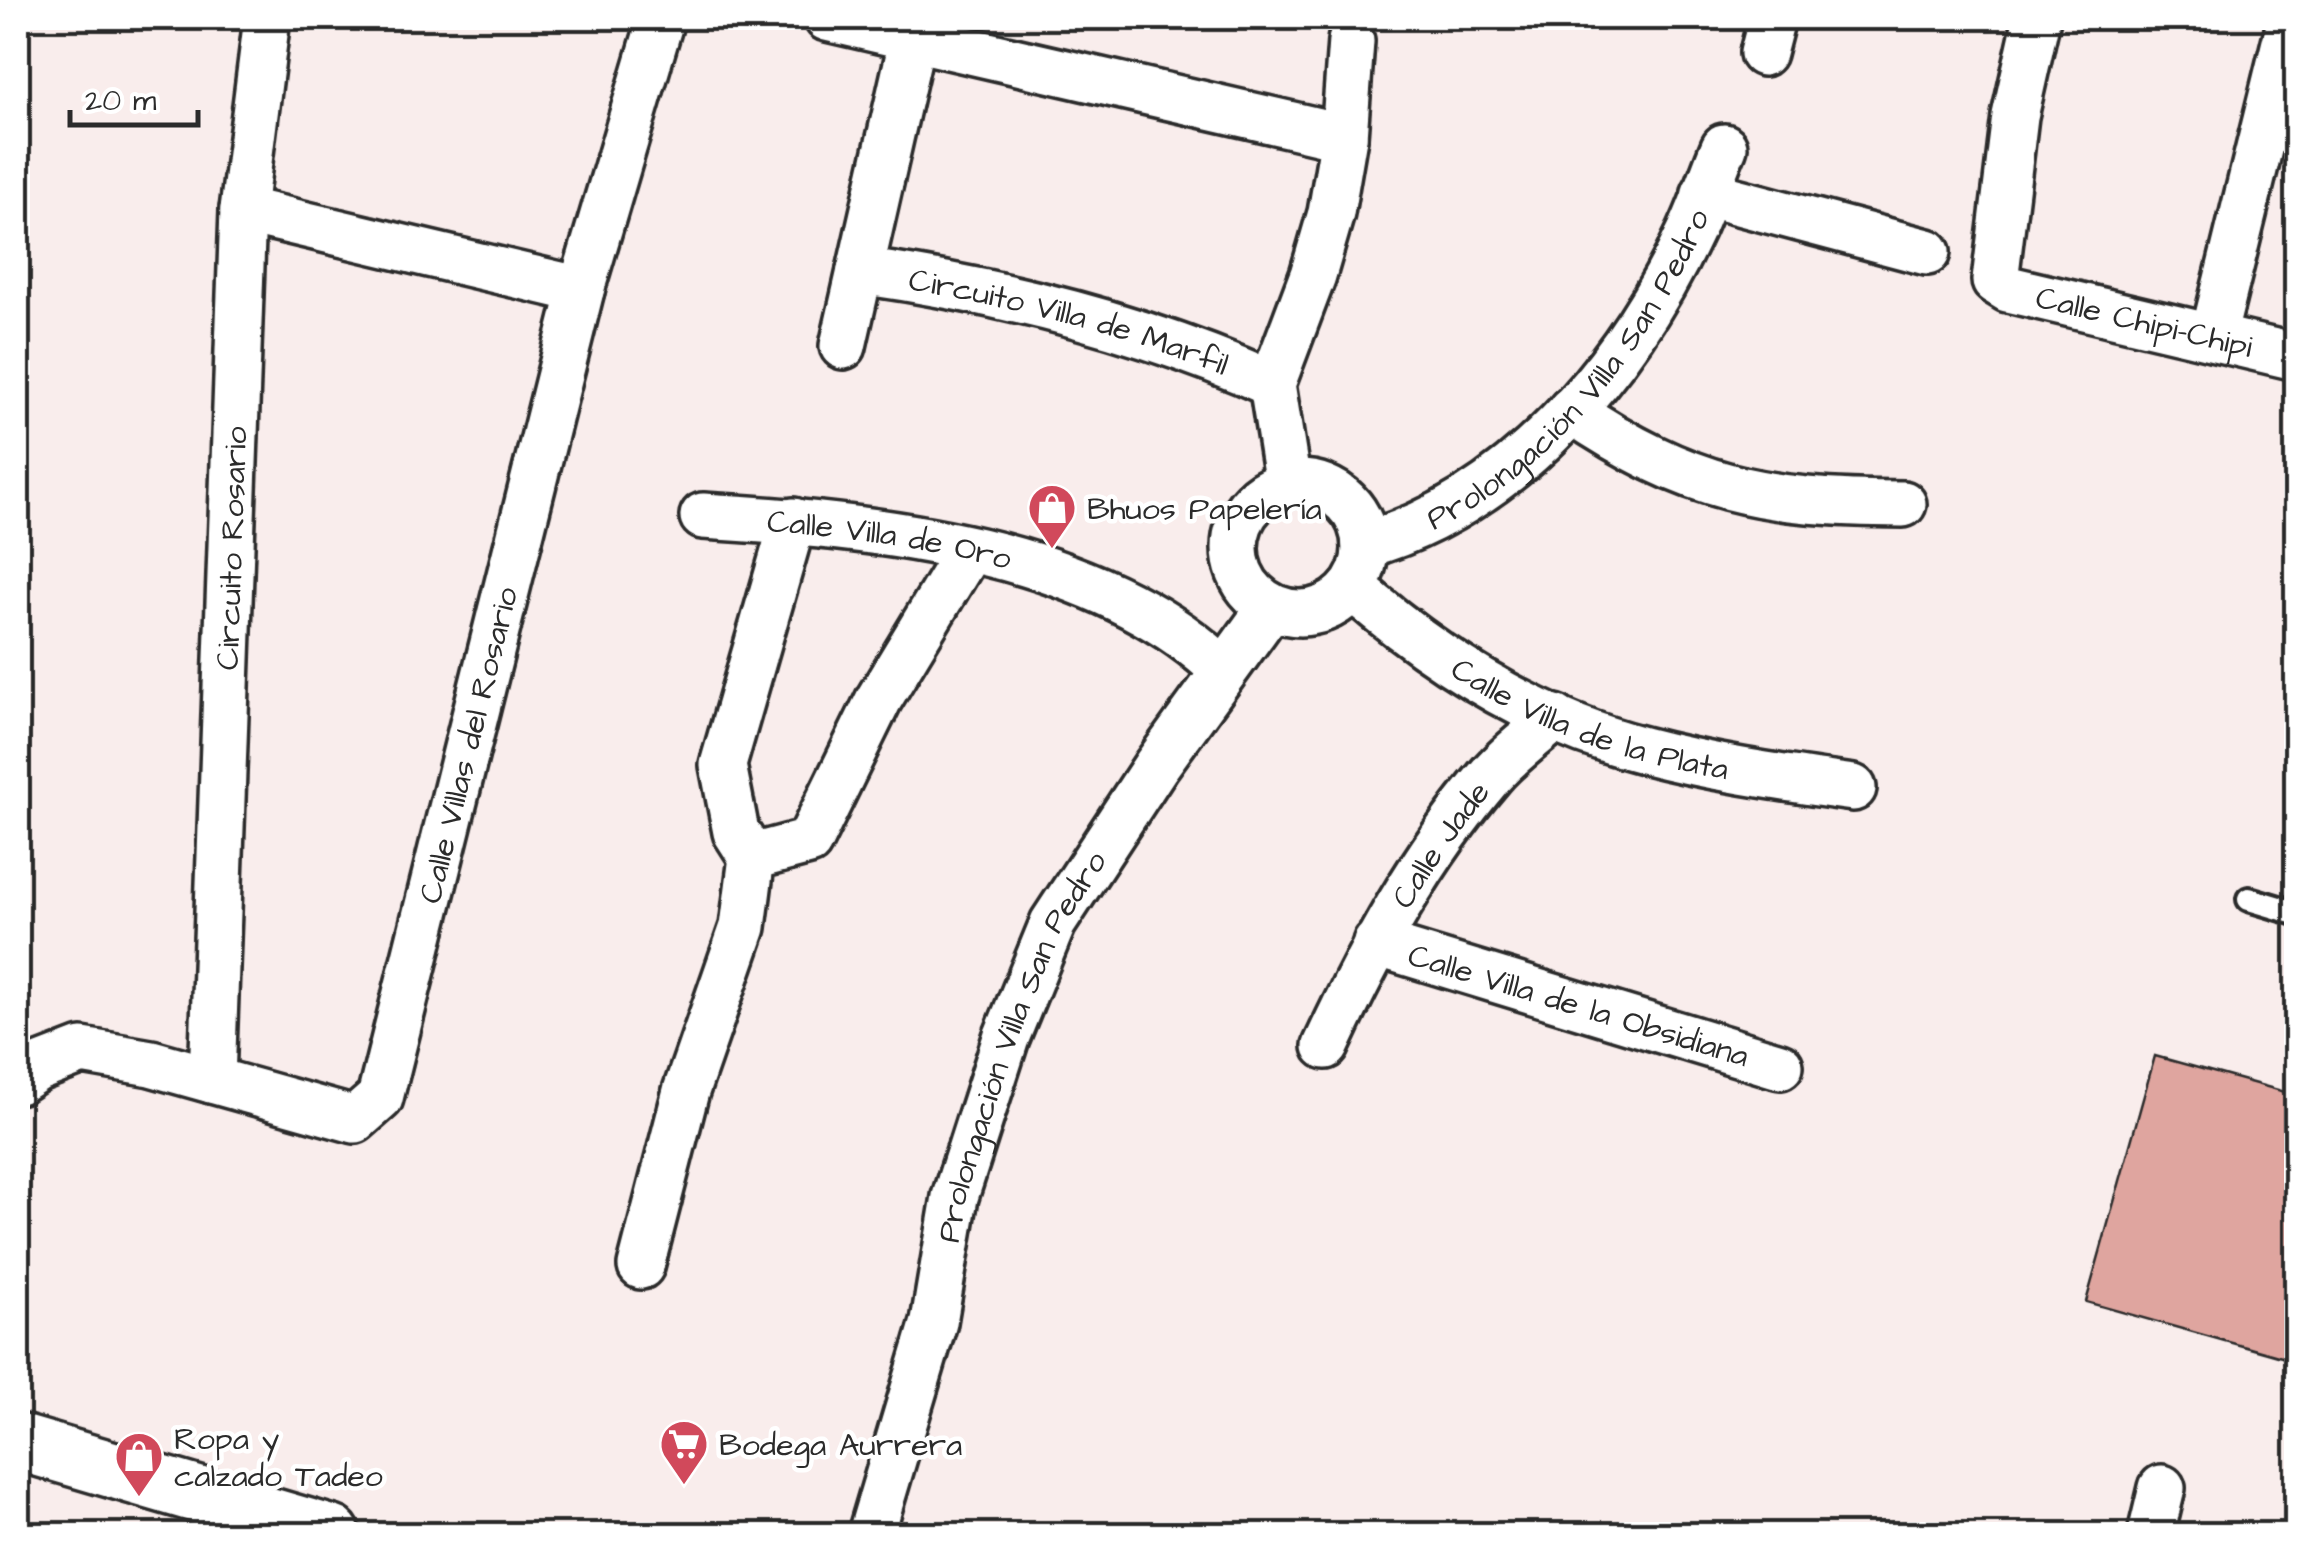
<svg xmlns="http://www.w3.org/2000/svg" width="2314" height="1552" font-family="'Architects Daughter',sans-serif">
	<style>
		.building { fill: #dfa59f; stroke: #2b2b2b; stroke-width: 2.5 }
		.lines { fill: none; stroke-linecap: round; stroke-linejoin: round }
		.service-casing { stroke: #2b2b2b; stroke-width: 30 }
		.minor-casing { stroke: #2b2b2b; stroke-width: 52 }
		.secondary-casing { stroke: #2b2b2b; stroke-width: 62 }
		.service { stroke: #fff; stroke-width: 22 }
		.minor { stroke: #fff; stroke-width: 45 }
		.secondary { stroke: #fff; stroke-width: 55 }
		.labels { text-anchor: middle; stroke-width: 9; stroke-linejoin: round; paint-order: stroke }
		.street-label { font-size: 32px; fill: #2b2b2b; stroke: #fff }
		.poi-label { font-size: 32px; fill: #2b2b2b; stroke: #fff; text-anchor: start }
	</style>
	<rect width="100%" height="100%" fill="#f9edec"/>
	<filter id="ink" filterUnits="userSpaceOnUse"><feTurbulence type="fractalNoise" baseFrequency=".01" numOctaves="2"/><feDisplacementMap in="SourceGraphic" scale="20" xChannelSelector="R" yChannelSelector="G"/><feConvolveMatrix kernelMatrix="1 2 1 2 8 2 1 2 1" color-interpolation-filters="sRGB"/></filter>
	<g filter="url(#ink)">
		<path class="building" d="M 2155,1056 L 2296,1095 L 2296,1361 L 2086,1302 Z"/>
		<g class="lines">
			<g class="service-casing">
				<path id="service" d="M 2249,899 L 2296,913"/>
			</g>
			<g class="minor-casing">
				<g id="minor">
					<path d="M 827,18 L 1344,137"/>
					<path id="s1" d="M 2037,18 L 2015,116 L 1995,281 L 2008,289 L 2296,357"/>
					<path d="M 1763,53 L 1772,18"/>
					<path d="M 1705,193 L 1927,252"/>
					<path d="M 243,210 L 581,290"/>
					<path id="s2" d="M 860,271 C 1002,291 1140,325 1272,384"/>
					<path d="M 2213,337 L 2291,18"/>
					<path d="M 843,346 L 913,37"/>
					<path d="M 1571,410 C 1689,490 1763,503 1903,504"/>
					<circle cx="1300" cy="548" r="65"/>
					<path d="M 1288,485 L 1272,384 L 1313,275 L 1331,213 L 1344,137 L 1351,41"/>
					<path id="s3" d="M 703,516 C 874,526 1095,547 1224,671"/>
					<path id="s4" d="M 1365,545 C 1513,503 1626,368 1690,232 C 1703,205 1712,175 1724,147"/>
					<path id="s5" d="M 1353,588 C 1436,660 1535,722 1643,750 C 1711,768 1783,778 1853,788"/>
					<path d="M 752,857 L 736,832 L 723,765 L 793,521"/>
					<path id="s6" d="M 1376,943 L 1780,1066"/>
					<path id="s7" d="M 1326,1046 C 1371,949 1421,857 1491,775 C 1509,754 1534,736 1555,718"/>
					<path id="s8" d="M 212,1080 L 243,210 L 267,18"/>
					<path id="s9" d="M 18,1081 L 38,1068 L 82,1051 L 151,1063 L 355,1120 L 380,1098 L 581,290 L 659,26 L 655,18"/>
					<path d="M 641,1266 L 686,1091 L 743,927 L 752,857 L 809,842 L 879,699 L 969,550"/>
					<path id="s10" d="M 871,1534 L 934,1322 L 955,1197 L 1006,1038 L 1053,923 L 1156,766 L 1271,607"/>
					<path d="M 2151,1534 L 2162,1488"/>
				</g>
			</g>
			<g class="secondary-casing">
				<path id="secondary" d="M 18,1442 L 332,1534"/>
			</g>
			<use href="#service" class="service"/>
			<use href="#minor" class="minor"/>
			<use href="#secondary" class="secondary"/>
		</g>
	</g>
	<defs>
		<g id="shop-pin" transform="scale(2.5)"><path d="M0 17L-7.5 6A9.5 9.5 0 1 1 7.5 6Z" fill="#d1495b" stroke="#fff"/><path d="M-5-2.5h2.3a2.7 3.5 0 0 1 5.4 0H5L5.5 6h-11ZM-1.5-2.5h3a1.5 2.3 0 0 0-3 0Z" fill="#fff"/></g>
		<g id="supermarket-pin" transform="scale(2.5)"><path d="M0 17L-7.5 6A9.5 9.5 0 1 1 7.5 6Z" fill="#d1495b" stroke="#fff"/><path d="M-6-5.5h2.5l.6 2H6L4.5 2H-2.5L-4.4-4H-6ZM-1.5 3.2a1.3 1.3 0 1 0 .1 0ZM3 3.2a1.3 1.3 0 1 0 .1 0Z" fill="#fff"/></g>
	</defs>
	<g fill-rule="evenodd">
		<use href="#shop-pin" x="1052" y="508"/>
		<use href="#supermarket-pin" x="684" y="1444"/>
		<use href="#shop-pin" x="139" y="1456"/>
	</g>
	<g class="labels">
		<g class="street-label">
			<text dy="11" stroke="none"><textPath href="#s1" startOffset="422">Calle Chipi-Chipi</textPath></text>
			<text dy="11" stroke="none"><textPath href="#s2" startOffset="215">Circuito Villa de Marfil</textPath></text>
			<text dy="11" stroke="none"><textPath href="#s4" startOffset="278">Prolongación Villa San Pedro</textPath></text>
			<text dy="11" stroke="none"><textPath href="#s3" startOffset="188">Calle Villa de Oro</textPath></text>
			<text dy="11" stroke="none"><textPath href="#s8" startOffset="532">Circuito Rosario</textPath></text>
			<text dy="11" stroke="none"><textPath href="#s5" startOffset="275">Calle Villa de la Plata</textPath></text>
			<text dy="11" stroke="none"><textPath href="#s9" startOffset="750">Calle Villas del Rosario</textPath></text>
			<text dy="11" stroke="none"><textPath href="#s7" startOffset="232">Calle Jade</textPath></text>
			<text dy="11" stroke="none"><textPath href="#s6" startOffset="212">Calle Villa de la Obsidiana</textPath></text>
			<text dy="11" stroke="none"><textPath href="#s10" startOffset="512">Prolongación Villa San Pedro</textPath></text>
		</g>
		<g class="poi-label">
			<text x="1087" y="519">Bhuos Papelería</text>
			<text x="174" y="1449">Ropa y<tspan x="174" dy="37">calzado Tadeo</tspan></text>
			<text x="719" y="1455">Bodega Aurrera</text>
		</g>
	</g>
	<rect width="2314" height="1552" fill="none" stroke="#fff" stroke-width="60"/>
	<rect x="30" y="30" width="2254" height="1492" fill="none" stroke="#2b2b2b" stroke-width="4" filter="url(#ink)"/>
	<path d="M70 110v15h128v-15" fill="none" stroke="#2b2b2b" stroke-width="5"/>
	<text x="85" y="110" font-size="30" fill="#2b2b2b" stroke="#ffffff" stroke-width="8" paint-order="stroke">20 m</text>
</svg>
